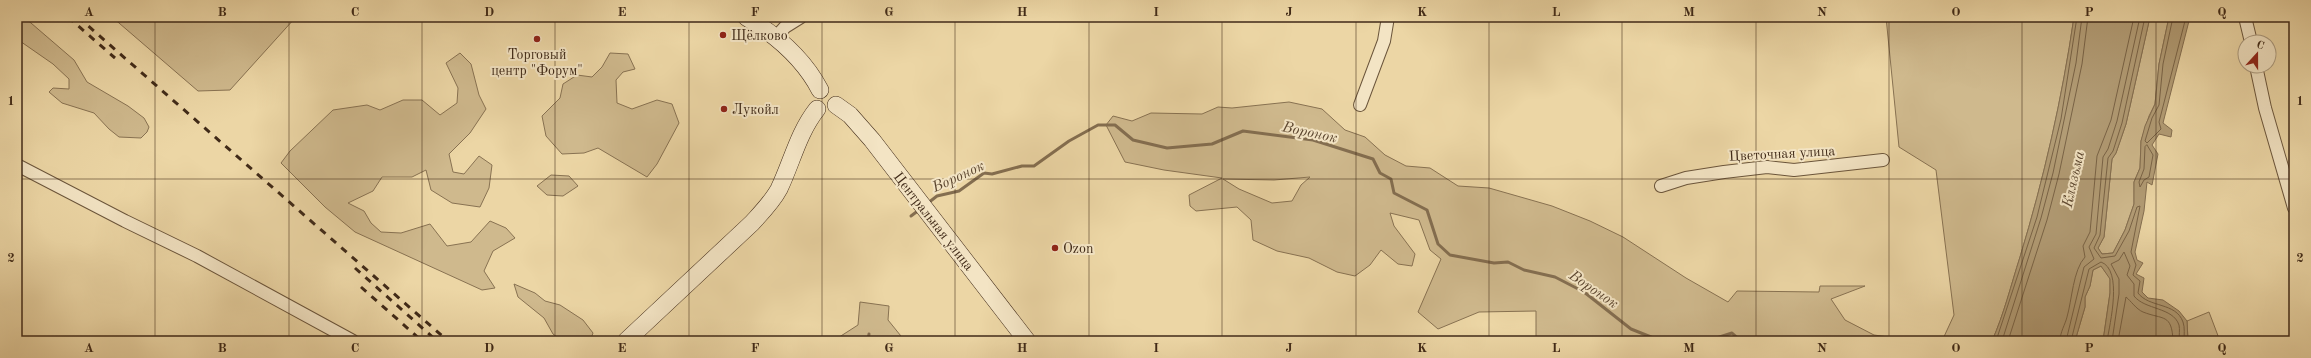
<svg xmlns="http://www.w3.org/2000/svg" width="2311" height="358" font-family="'Old Standard TT',serif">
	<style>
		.green { fill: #cfb98d; stroke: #887252; fill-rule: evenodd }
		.water { fill: #b29c75; stroke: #846e50 }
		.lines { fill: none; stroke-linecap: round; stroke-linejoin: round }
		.shore { stroke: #796346; stroke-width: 1 }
		.stream { stroke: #846e50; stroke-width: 3 }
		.street-casing { stroke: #6b553b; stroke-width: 14 }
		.secondary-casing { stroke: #402a18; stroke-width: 18 }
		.street { stroke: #f3e4c4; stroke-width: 12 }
		.secondary { stroke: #f3e4c4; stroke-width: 17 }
		.rail { stroke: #402a18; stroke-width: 3; stroke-dasharray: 7 7; stroke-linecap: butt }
		.grid { fill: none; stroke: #402a18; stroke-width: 1; stroke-opacity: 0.55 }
		.poi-dot { fill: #8f2418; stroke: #f3e4c4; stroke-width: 1.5 }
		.labels { text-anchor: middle; stroke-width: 4; stroke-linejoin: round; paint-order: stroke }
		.poi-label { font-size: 14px; fill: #402a18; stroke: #f3e4c4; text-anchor: start }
		.street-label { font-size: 14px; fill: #402a18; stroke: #f3e4c4 }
		.water-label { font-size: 15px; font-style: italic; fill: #5c462f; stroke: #f3e4c4 }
		.neatline { fill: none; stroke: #402a18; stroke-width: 1.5 }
		.grid-label { font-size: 13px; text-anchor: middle; font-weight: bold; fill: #402a18 }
	</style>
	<rect width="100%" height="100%" fill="#ecd6a5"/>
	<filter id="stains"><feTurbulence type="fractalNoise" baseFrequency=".005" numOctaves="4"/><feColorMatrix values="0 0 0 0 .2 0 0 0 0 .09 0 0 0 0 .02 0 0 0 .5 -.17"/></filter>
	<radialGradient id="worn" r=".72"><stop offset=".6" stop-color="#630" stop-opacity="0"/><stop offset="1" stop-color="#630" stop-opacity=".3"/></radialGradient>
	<g class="green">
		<path d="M 17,17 L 24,17 L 74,60 L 87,82 L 128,106 L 144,118 L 149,127 L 147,132 L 141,138 L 119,137 L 109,129 L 94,113 L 62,103 L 49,92 L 53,88 L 69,89 L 69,79 L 53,64 L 17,39 Z"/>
		<path d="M 112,17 L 295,17 L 295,18 L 230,90 L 198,91 Z"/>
		<path d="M 1886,17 L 2074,17 C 2062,99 2044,178 2020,257 C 2011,285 2004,314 1992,341 L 1942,341 L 1954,315 L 1936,170 L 1899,147 Z"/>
		<path d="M 2150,17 L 2169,17 L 2159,64 L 2155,104 L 2149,116 L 2141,141 L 2140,168 L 2134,182 L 2134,204 L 2125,230 L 2113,253 L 2102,254 L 2098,248 L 2104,237 L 2112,159 L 2116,153 L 2126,124 Z"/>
		<path d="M 460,53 L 471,64 L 479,95 L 486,109 L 470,133 L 449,154 L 453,172 L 464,174 L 479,156 L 492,165 L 489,188 L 480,207 L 452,203 L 431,190 L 426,170 L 412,177 L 382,177 L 373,191 L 348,203 L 364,211 L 371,223 L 381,232 L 401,233 L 430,224 L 447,246 L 471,242 L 490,221 L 506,228 L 515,238 L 493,251 L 484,271 L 495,288 L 482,290 L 355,232 L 325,207 L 281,163 L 290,151 L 333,110 L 367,105 L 380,110 L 403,100 L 422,100 L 440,115 L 457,103 L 458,88 L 446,63 Z"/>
		<path d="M 610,53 L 628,54 L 635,69 L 623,72 L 616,80 L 617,103 L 632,109 L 657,100 L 672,104 L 679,123 L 657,164 L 647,177 L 598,148 L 584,153 L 562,154 L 546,136 L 542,116 L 560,98 L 563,84 L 577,75 L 592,77 L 602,67 Z"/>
		<path d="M 1289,102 L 1322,109 L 1345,130 L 1365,137 L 1385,155 L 1406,166 L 1430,168 L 1458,186 L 1489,188 L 1552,206 L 1590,221 L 1623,237 L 1686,278 L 1728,302 L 1737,291 L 1819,292 L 1820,286 L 1865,286 L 1831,299 L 1845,320 L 1874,335 L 1918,341 L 1536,341 L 1536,311 L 1479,312 L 1438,329 L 1418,312 L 1441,259 L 1430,250 L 1419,220 L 1390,213 L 1394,226 L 1415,254 L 1412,266 L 1398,264 L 1381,250 L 1370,265 L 1355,276 L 1337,272 L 1309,258 L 1277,251 L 1253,240 L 1251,220 L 1237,207 L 1196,211 L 1190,206 L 1189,195 L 1222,178 L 1164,170 L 1125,162 L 1106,125 L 1113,116 L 1132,121 L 1151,113 L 1202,114 L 1218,107 L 1232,108 ZM 1310,177 L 1301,185 L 1292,201 L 1272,203 L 1239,189 L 1223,179 L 1274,180 Z"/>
		<path d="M 551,175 L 569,176 L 578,186 L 563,196 L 547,195 L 537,186 Z"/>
		<path d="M 2101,266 L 2110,278 L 2110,293 L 2103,341 L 2075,341 L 2085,307 L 2085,297 L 2090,286 L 2093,270 Z"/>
		<path d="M 514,284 L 535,293 L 545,301 L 560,305 L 583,320 L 593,333 L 590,341 L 562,341 L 553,334 L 544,318 L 518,297 Z"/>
		<path d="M 860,302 L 889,306 L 888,320 L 905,341 L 833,341 L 858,325 Z"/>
		<path d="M 2209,312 L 2220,341 L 2188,341 L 2187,321 Z"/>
	</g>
	<path class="water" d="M 2074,17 L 2150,17 L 2126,124 L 2116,153 L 2112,159 L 2104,237 L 2098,248 L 2102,254 L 2113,253 L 2125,230 L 2134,204 L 2134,182 L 2140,168 L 2141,141 L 2145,126 L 2155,104 L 2159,64 L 2169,17 L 2190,17 L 2163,123 L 2172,130 L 2171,137 L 2159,134 L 2152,145 L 2158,154 L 2152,185 L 2147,182 L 2144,211 L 2135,252 L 2137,260 L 2143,263 L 2136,274 L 2144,278 L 2142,292 L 2148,298 L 2163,300 L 2179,311 L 2187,321 L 2188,341 L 2103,341 L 2110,293 L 2110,279 L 2101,266 L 2093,270 L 2090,286 L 2085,297 L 2085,307 L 2075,341 L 1992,341 C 2004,314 2011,285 2020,257 C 2044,178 2062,99 2074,17 Z"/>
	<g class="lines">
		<g class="shore">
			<path d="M 2145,17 L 2122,123 L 2113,151 L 2108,158 L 2100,235 L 2094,248 L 2101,258 L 2115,256 L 2129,231 L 2137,207 L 2140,206 L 2131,252 L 2136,265 L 2133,275 L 2140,281 L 2138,293 C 2149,308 2176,302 2183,322 C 2185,327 2184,336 2184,341"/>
			<path d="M 2173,17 L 2163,64 L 2159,105 L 2152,118 L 2145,141 L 2147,143 L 2161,129 L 2159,122 L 2186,17"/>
			<path d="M 2147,145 L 2153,155 L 2149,177 L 2144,180 L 2140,187 L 2139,182 L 2144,169 L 2145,147 Z"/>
			<path d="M 1996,341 L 2037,217 L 2048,172 L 2061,119 L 2077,17"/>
			<path d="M 2002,341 L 2041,218 L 2053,173 L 2076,63 L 2082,17"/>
			<path d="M 2008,341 L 2047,220 L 2059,174 L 2082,64 L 2088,17"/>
			<path d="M 2060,341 C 2060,332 2065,325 2067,317 C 2072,300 2073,270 2085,257 L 2083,246 L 2090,232 L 2097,156 L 2111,120 L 2134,17"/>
			<path d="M 2066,341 L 2084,267 L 2094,259 L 2089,247 L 2096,234 L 2103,157 L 2108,149 L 2117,121 L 2140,17"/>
			<path d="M 2071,341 L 2089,269 L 2101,262 C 2123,270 2110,323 2107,341"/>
			<path d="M 2112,341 L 2119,294 L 2119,279 L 2111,264 L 2119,260 L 2124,252 L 2130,266 L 2127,275 L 2134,284 L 2134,296 C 2145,310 2173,307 2179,325 C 2180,329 2179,336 2179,341"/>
			<path d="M 2118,341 L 2126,297 C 2131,301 2136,309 2143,312 C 2163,320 2172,313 2173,341"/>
		</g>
		<g class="stream">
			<path d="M 928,203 L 937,196 L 959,191 L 984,173 L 992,174 L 1022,166 L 1034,166 L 1069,141 L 1098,125 L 1115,125 L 1133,140 L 1167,148 L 1212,144 L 1243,131 L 1313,140 L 1373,159 L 1380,173 L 1391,179 L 1394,193 L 1427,210 L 1438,244 L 1450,255 L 1494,263 L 1508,262 L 1524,270 L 1555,277 L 1584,292 L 1631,329 L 1661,341"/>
			<path d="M 911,216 L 919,210"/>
			<path d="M 868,341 L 869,334"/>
			<path d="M 1707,341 L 1732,333 L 1741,341"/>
		</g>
		<g class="street-casing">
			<g id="street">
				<path d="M 2245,17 L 2251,42"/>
				<path d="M 776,37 L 785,27 L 801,17"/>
				<path d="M 2256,66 L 2265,108 L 2294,208"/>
				<path d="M 1360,105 L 1384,41 L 1388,17"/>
				<path d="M 17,165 L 125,221 L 197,256 L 353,341"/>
				<path d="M 1661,186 L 1686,178 L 1724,172 L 1767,167 L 1794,170 L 1883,160"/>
			</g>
		</g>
		<g class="secondary-casing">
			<g id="secondary">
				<path d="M 746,17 C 776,35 804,59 820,90"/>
				<path d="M 836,105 L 850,115 L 872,140 L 1027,341"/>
				<path d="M 626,341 L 752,223 C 762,212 772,202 779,189 C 792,162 798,133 817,109"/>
			</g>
		</g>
		<use href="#street" class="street"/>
		<use href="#secondary" class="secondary"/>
		<g class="rail">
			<path d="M 68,17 L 115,58"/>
			<path d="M 78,17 L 448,341"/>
			<path d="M 355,268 L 437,341"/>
			<path d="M 361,287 L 422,341"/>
		</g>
	</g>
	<path class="grid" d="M 155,17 L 155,341M 289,17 L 289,341M 422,17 L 422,341M 555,17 L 555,341M 689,17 L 689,341M 822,17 L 822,341M 955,17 L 955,341M 1089,17 L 1089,341M 1222,17 L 1222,341M 1356,17 L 1356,341M 1489,17 L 1489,341M 1622,17 L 1622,341M 1756,17 L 1756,341M 1889,17 L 1889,341M 2022,17 L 2022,341M 2156,17 L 2156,341M 17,179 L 2294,179"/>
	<g class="poi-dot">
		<circle cx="723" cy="35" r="4"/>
		<circle cx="537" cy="39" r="4"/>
		<circle cx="724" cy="109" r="4"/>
		<circle cx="1055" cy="248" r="4"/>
	</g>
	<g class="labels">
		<g class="poi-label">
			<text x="731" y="40">Щёлково</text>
			<text x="537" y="59" text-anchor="middle">Торговый<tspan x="537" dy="16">центр "Форум"</tspan></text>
			<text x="732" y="114">Лукойл</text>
			<text x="1063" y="253">Ozon</text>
		</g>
		<g class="street-label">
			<text transform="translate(1782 153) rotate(-3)" y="5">Цветочная улица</text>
			<text transform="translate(934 221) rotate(52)" y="5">Центральная улица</text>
		</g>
		<g class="water-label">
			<text transform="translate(1310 132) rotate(12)" y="5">Воронок</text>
			<text transform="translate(958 176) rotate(-25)" y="5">Воронок</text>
			<text transform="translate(2073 179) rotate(-77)" y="5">Клязьма</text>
			<text transform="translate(1594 289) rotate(34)" y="5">Воронок</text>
		</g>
	</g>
	<rect width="2311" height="358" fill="none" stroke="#ecd6a5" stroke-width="44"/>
	<g transform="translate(2257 54) rotate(21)"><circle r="19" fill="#f3e4c4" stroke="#ab9a7f"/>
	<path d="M0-3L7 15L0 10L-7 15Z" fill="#8f2418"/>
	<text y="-6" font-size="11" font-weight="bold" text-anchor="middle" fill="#402a18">С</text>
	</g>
	<rect x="22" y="22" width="2267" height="314" class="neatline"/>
	<g class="grid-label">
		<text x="89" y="16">A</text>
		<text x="222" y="16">B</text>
		<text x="355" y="16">C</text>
		<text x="489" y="16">D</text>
		<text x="622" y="16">E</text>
		<text x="755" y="16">F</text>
		<text x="889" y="16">G</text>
		<text x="1022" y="16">H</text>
		<text x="1156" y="16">I</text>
		<text x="1289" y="16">J</text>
		<text x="1422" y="16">K</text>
		<text x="1556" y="16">L</text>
		<text x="1689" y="16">M</text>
		<text x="1822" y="16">N</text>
		<text x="1956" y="16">O</text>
		<text x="2089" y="16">P</text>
		<text x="2222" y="16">Q</text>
		<text x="11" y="105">1</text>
		<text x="2300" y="105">1</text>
		<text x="11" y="262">2</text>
		<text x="2300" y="262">2</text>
		<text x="89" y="352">A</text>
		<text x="222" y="352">B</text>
		<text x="355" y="352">C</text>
		<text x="489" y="352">D</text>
		<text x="622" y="352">E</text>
		<text x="755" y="352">F</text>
		<text x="889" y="352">G</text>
		<text x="1022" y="352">H</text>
		<text x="1156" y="352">I</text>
		<text x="1289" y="352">J</text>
		<text x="1422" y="352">K</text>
		<text x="1556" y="352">L</text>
		<text x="1689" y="352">M</text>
		<text x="1822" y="352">N</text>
		<text x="1956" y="352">O</text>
		<text x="2089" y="352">P</text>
		<text x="2222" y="352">Q</text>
	</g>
	<rect width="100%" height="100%" filter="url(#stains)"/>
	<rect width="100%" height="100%" fill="url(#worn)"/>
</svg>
